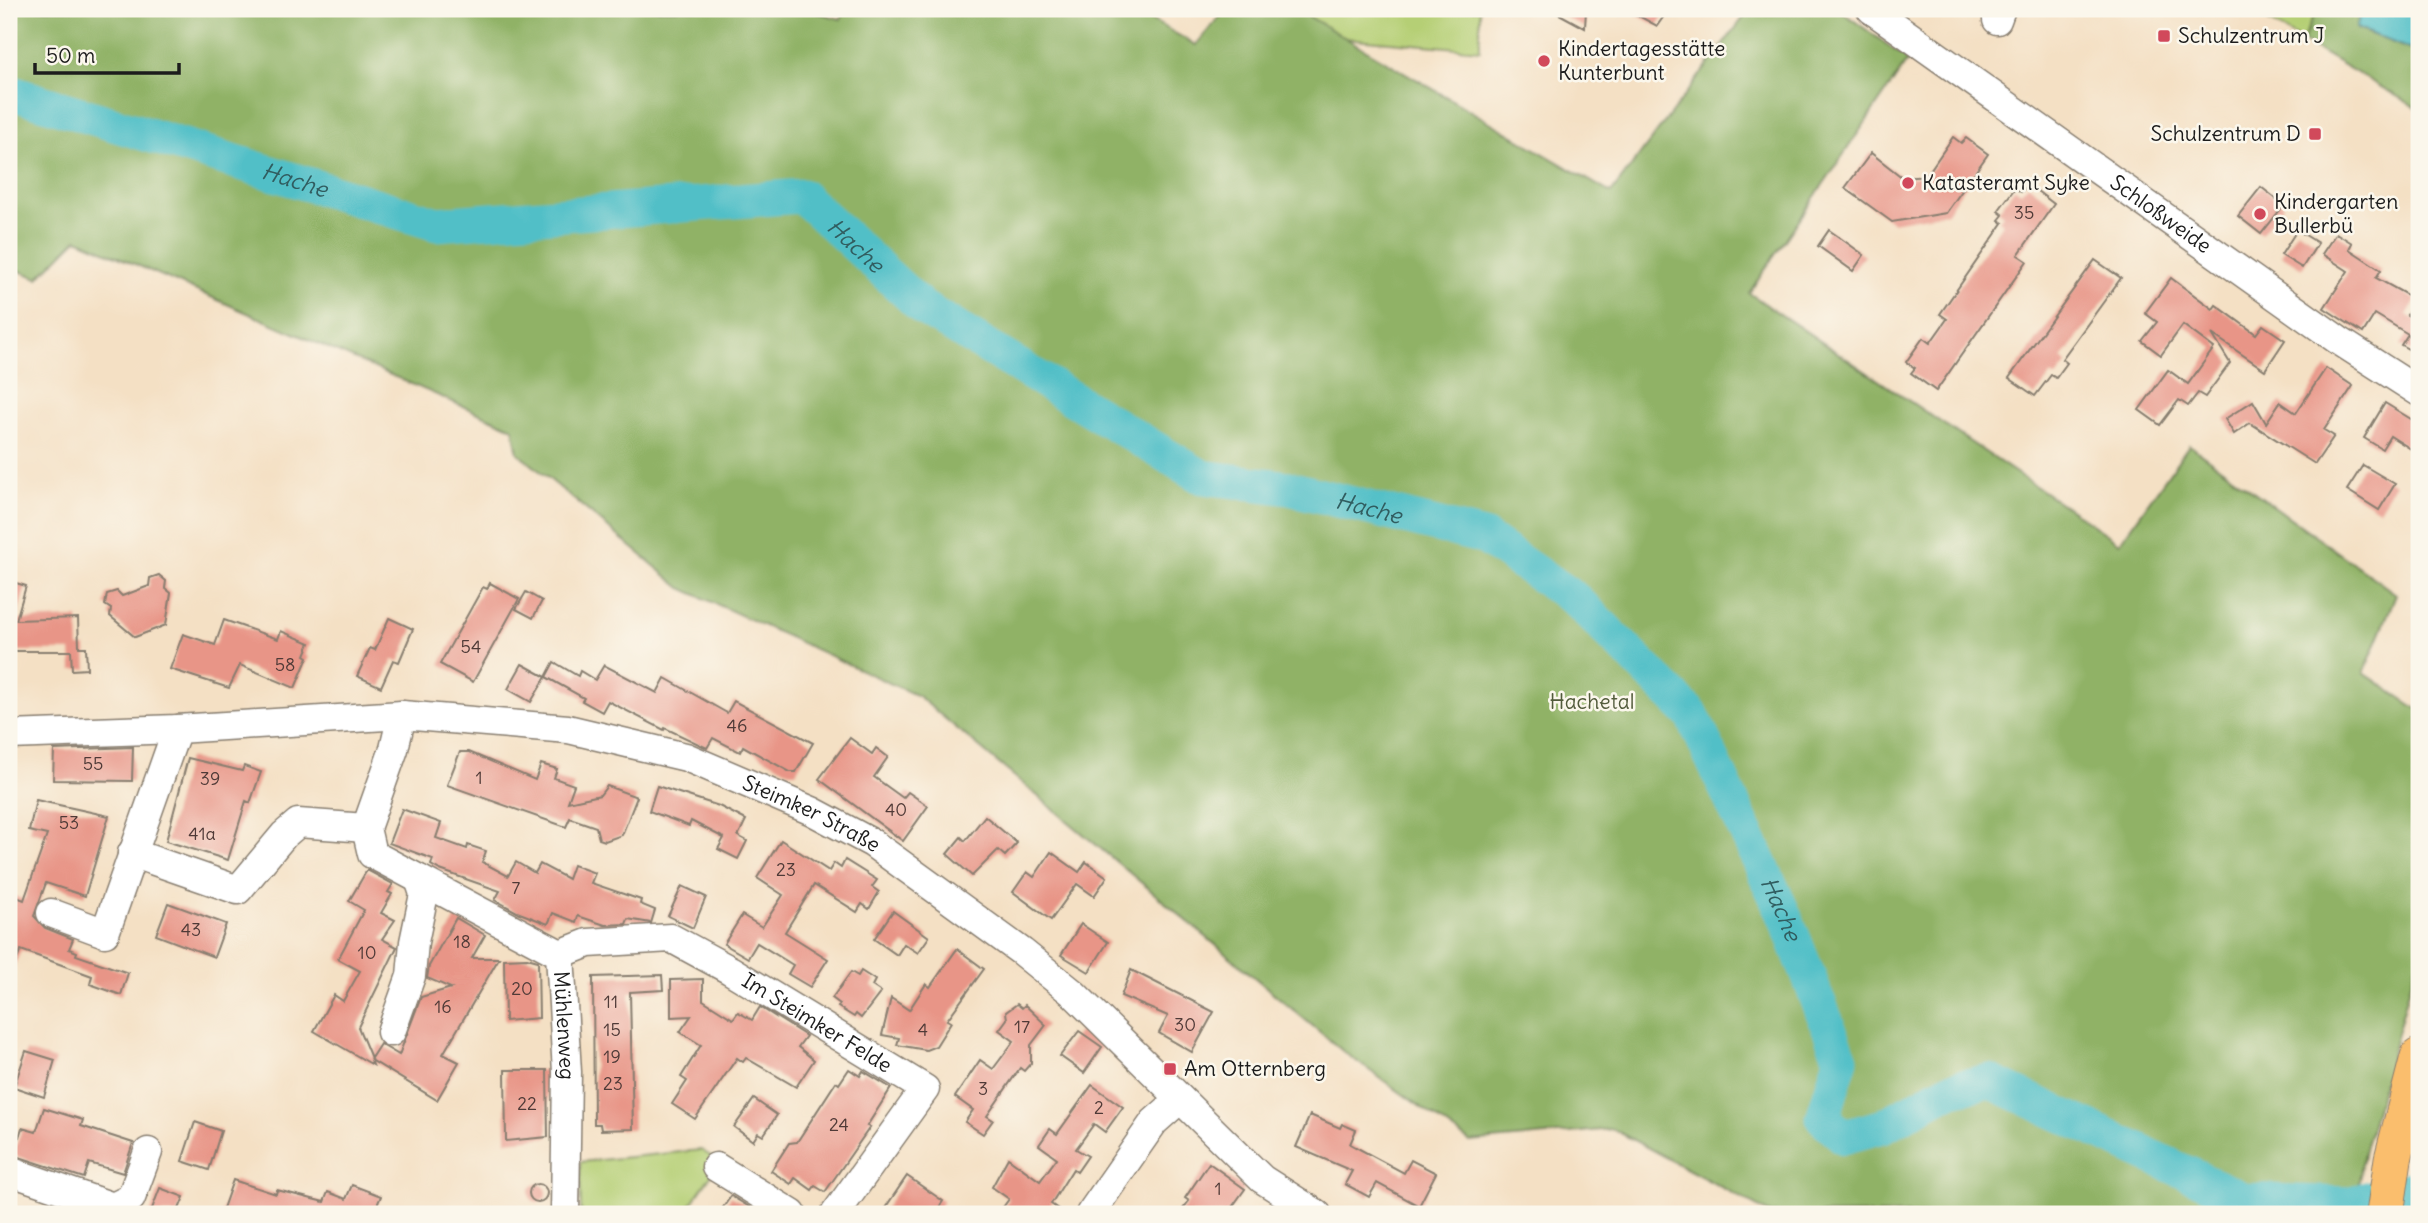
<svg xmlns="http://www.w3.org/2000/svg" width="2428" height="1223" font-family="Delius,sans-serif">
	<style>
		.green { fill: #b5cf75; stroke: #687648; stroke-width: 2 }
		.forest { fill: #90b266; stroke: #566741; stroke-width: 2 }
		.water { fill: #51bfc7; stroke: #366e72; stroke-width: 2 }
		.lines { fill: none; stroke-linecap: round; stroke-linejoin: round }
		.river { stroke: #51bfc7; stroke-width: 35 }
		.building { fill: #e89587 }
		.minor-casing { stroke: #887e70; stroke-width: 31 }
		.major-casing { stroke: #887e70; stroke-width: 39 }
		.minor { stroke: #fff; stroke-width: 28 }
		.major { stroke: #fabe6d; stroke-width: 37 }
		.poi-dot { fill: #d1495b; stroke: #fbf7ec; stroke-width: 2.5 }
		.labels { text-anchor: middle; stroke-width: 5; stroke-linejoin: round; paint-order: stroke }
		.number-label { font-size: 18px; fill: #4f3a37 }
		.poi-label { font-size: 21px; fill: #1c1c1c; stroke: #fbf7ec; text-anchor: start }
		.street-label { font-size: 21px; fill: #1c1c1c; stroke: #fbf7ec }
		.park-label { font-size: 21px; fill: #525b3b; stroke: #fbf7ec }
		.water-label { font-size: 23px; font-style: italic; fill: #315d60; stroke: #fbf7ec }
	</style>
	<rect width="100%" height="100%" fill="#fbf7ec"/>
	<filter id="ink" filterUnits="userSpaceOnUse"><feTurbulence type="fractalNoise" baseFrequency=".0143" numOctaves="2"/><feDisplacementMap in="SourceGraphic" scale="14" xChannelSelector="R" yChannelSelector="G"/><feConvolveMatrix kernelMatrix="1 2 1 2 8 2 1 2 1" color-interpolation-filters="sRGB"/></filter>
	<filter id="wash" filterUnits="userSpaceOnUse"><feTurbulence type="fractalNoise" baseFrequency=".00686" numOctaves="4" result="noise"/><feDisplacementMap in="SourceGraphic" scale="28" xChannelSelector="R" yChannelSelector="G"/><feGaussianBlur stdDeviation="1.57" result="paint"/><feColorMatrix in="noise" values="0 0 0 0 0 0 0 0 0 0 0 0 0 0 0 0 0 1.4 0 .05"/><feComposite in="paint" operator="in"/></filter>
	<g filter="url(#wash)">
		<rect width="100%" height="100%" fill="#f4e0c4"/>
		<g class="green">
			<path d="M 1263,9 L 1480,9 L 1480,50 L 1264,31 Z"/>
			<path d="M 2249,9 L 2317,9 L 2302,41 Z"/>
			<path d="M 701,1150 L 720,1162 L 684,1214 L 581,1214 L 580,1162 Z"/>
		</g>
		<g class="forest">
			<path d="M 9,9 L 805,9 L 841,19 L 847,9 L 1132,9 L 1196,45 L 1226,9 L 1296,9 L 1611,193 L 1750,9 L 1838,9 L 1908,60 L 1749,293 L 2120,543 L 2189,445 L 2396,594 L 2364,673 L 2419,710 L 2419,954 L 2364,1153 L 2353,1214 L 1771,1214 L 1613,1129 L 1470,1142 L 1345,1053 L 918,696 L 681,588 L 518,453 L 513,428 L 77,239 L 38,278 L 9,267 Z"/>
			<path d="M 2317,9 L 2362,9 L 2357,29 L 2419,53 L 2419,109 L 2302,41 Z"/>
		</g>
		<path class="water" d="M 2362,9 L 2419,9 L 2419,53 L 2356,28 Z"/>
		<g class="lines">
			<path class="river" id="s1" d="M 9,92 L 437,224 L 802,196 L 923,308 L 1202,477 L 1289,488 L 1484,537 L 1576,600 L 1692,715 L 1786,919 L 1841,1059 L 1823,1118 L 1844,1137 L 1883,1126 L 1948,1090 L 1989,1081 L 2245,1200 L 2347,1204 L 2419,1186"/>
		</g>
		<g id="blocks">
			<g class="building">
				<path d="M 1550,9 L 1586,9 L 1585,28 Z"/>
				<path d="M 1626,9 L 1669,9 L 1657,26 Z"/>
				<path d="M 1953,137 L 1961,143 L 1966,138 L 1988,154 L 1946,213 L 1892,222 L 1845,188 L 1871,153 L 1903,178 L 1926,176 Z"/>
				<path d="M 2028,184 L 2054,204 L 2018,255 L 2027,261 L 1936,391 L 1911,373 L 1915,368 L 1906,362 L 1923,338 L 1930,343 L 1947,319 L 1940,314 L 2003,223 L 1999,220 L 2003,215 L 1998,211 L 2015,188 L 2021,192 Z"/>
				<path d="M 2261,187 L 2284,205 L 2261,234 L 2238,216 Z"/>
				<path d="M 1829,230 L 1864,255 L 1853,271 L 1818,246 Z"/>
				<path d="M 2297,230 L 2318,243 L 2302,268 L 2281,255 Z"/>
				<path d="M 2336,233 L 2352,243 L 2349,249 L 2381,270 L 2376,278 L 2416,300 L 2407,315 L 2416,320 L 2419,316 L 2419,355 L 2401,345 L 2408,334 L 2375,314 L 2363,333 L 2324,308 L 2348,271 L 2322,254 Z"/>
				<path d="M 2095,260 L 2121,278 L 2062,359 L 2067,363 L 2056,378 L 2051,375 L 2035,396 L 2009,378 Z"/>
				<path d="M 2171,278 L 2213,309 L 2216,305 L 2256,334 L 2263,325 L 2285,340 L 2265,370 L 2212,334 L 2230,363 L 2205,397 L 2198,393 L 2188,406 L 2179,400 L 2160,425 L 2139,410 L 2168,370 L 2188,384 L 2214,348 L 2183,325 L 2161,355 L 2142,341 L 2157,322 L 2145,313 Z"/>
				<path d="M 2326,368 L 2353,386 L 2324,430 L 2334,436 L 2315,464 L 2250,423 L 2234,434 L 2225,419 L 2253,401 L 2266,423 L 2280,402 L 2296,413 Z"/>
				<path d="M 2385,403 L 2419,424 L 2419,454 L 2390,436 L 2382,449 L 2364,438 Z"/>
				<path d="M 2363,465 L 2395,484 L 2379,510 L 2347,490 Z"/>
				<path d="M 159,575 L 166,581 L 165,588 L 171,593 L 166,625 L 135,637 L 110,616 L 111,609 L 105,605 L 107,594 L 117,591 L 122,596 L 149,586 L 150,578 Z"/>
				<path d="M 9,581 L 26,586 L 16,620 L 78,618 L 79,647 L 86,647 L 87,669 L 72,670 L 71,651 L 9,651 Z"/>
				<path d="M 490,583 L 519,599 L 473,682 L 440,664 L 483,587 L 487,589 Z"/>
				<path d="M 526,592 L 542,601 L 533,618 L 516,609 Z"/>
				<path d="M 389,618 L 413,629 L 399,662 L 393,660 L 381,687 L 357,676 L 370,648 L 375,650 Z"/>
				<path d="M 224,620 L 278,639 L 281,631 L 310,643 L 305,655 L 308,657 L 295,688 L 240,665 L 229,688 L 170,669 L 183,634 L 215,645 Z"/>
				<path d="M 554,662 L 578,676 L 580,671 L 595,680 L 604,665 L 657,693 L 665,678 L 727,713 L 734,701 L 813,743 L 796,772 L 790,772 L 743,746 L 740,752 L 713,738 L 707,748 L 665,728 L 664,730 L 608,701 L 602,712 L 582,701 L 584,698 L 546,677 Z"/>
				<path d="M 522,664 L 546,677 L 531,702 L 508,689 Z"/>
				<path d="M 850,738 L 872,754 L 876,748 L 888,757 L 874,777 L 903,798 L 908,792 L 928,806 L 903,841 L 819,779 Z"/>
				<path d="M 133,747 L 132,781 L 53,780 L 54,750 Z"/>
				<path d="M 460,752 L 469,752 L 535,780 L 541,764 L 557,769 L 554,778 L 574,785 L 568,802 L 600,795 L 607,786 L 637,797 L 622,835 L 605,841 L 599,839 L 596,827 L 570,818 L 566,827 L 447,785 Z"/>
				<path d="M 188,758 L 242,771 L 244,766 L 261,772 L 250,803 L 246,801 L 228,860 L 166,841 Z"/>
				<path d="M 657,786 L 719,806 L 746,820 L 738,836 L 747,841 L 738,859 L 718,849 L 724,838 L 691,821 L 689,826 L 649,811 Z"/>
				<path d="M 36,800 L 109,816 L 85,896 L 46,883 L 34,916 L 45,928 L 73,939 L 69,949 L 77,952 L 76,955 L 128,973 L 121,995 L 90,984 L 92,976 L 21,950 L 9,978 L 9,894 L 24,900 L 47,835 L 29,831 Z"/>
				<path d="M 402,809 L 441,823 L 436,838 L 467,849 L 468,845 L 486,851 L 482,862 L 508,876 L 516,862 L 535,873 L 540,864 L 568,879 L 573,865 L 595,873 L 591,883 L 641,900 L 640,904 L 655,910 L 651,923 L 628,919 L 626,924 L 605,925 L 578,916 L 576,922 L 553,913 L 548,924 L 517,912 L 495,900 L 500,891 L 440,870 L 431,865 L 433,859 L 389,843 Z"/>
				<path d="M 985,816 L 1017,843 L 1005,856 L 998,850 L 972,876 L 947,854 L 961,837 L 965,841 Z"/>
				<path d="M 781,840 L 829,871 L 834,863 L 841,868 L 845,860 L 877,880 L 872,887 L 879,892 L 869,909 L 862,904 L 857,912 L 814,885 L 785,932 L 828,959 L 810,987 L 788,974 L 793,965 L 757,943 L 748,958 L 724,944 L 742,915 L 762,927 L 783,895 L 757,878 Z"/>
				<path d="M 1051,852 L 1079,872 L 1086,862 L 1107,877 L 1094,896 L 1077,884 L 1051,920 L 1013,892 L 1027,872 L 1034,877 Z"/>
				<path d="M 367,870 L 393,884 L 388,892 L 392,894 L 381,913 L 395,920 L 382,939 L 397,947 L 358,1027 L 371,1058 L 380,1044 L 399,1055 L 421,997 L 451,988 L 427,978 L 429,966 L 456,918 L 485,935 L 472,958 L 499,958 L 443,1054 L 459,1062 L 437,1100 L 371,1060 L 373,1065 L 314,1031 L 334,995 L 343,1001 L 360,971 L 338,959 L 364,910 L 349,901 Z"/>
				<path d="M 682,886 L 706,897 L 693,928 L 668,916 Z"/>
				<path d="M 168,903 L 226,924 L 214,957 L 156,935 Z"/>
				<path d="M 893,911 L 929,937 L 918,953 L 904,944 L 897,955 L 874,939 Z"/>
				<path d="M 1081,924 L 1108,942 L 1089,972 L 1061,955 Z"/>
				<path d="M 957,949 L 984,969 L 947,1020 L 951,1022 L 936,1046 L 926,1050 L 897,1045 L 899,1038 L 882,1035 L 891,998 L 909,1010 L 926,984 L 930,987 Z"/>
				<path d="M 527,958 L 538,961 L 539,1018 L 505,1021 L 504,959 Z"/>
				<path d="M 1131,970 L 1214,1012 L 1192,1052 L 1159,1033 L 1168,1016 L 1121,996 Z"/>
				<path d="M 861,971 L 875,980 L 872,986 L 881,992 L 861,1018 L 856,1014 L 854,1017 L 838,1007 L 840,1004 L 832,998 L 851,972 L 858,976 Z"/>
				<path d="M 662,975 L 663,990 L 630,992 L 633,1129 L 601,1130 L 600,1124 L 594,1124 L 593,977 Z"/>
				<path d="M 703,979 L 703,1000 L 733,1019 L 738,1012 L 752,1020 L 760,1007 L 806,1036 L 798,1047 L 814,1060 L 796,1087 L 746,1058 L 743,1062 L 737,1058 L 695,1119 L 672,1104 L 687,1081 L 681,1077 L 701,1045 L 680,1032 L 691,1016 L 671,1017 L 671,980 Z"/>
				<path d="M 1017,1004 L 1022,1008 L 1025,1005 L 1046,1025 L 1031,1045 L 1031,1063 L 1024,1071 L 1020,1068 L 987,1116 L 993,1120 L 983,1134 L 965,1122 L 973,1110 L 955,1097 L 980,1060 L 993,1069 L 1014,1041 L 999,1030 L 1007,1019 L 1006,1012 Z"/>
				<path d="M 1079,1031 L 1102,1047 L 1084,1073 L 1060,1056 Z"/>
				<path d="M 26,1051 L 55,1060 L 44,1097 L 14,1087 Z"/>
				<path d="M 849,1069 L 860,1076 L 863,1071 L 891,1088 L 867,1126 L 870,1127 L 825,1192 L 815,1186 L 812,1190 L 795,1178 L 791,1184 L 771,1171 L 789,1143 L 797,1142 L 836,1082 L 839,1084 Z"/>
				<path d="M 505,1070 L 547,1070 L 548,1137 L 506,1141 Z"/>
				<path d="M 1092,1085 L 1123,1107 L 1105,1132 L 1094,1124 L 1076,1149 L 1088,1156 L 1077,1172 L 1073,1169 L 1051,1204 L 1065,1214 L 998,1214 L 1009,1199 L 992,1187 L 1008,1158 L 1040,1181 L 1057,1158 L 1039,1145 L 1050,1129 L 1057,1134 Z"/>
				<path d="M 754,1099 L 777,1115 L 763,1136 L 758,1133 L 753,1141 L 734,1127 Z"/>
				<path d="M 44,1108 L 83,1120 L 81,1126 L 133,1143 L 123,1173 L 89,1163 L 84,1178 L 13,1155 L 22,1128 L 36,1132 Z"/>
				<path d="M 1310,1115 L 1340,1128 L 1342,1124 L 1356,1130 L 1350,1144 L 1404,1173 L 1411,1160 L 1436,1173 L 1419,1206 L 1377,1183 L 1369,1197 L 1345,1184 L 1352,1171 L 1296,1147 Z"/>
				<path d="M 195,1122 L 221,1131 L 209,1170 L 182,1161 Z"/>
				<path d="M 1209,1163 L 1245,1189 L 1227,1214 L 1179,1214 L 1189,1201 L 1185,1198 Z"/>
				<path d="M 907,1176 L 943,1201 L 935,1214 L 881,1214 Z"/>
				<path d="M 233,1180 L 276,1194 L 277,1190 L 324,1202 L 328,1192 L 346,1199 L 352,1185 L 381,1196 L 375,1210 L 381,1214 L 221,1214 Z"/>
				<circle cx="538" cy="1193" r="9"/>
				<path d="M 160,1188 L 184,1197 L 177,1214 L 150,1214 Z"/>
				<path d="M 731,1196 L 761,1214 L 730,1214 L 722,1209 Z"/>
			</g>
		</g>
	</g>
	<g filter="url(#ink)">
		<use href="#blocks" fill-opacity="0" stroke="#887e70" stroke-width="2"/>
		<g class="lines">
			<g class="minor-casing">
				<g id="minor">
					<path id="s2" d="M 1871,9 L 2338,340 L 2419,392"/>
					<path d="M 1997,20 L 2001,9"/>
					<path id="s3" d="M 402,715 L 394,749 L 366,828 L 372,854 L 560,954 L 567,1072 L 565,1214"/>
					<path id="s4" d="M 9,735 L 177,729 L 402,715 L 568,729 L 686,757 L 812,811 L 872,843 L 1022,952 L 1074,994 L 1262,1179 L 1317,1214"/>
					<path d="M 132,853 L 238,890 L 284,835 L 298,823 L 366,828"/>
					<path d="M 51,913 L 105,933 L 177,729"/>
					<path id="s5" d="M 560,954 L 588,943 L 671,938 L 730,970 L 925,1089 L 835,1214"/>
					<path d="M 391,1032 L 411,976 L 414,942 L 424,894 L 419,879"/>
					<path d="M 716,1167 L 792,1214"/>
					<path d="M 9,1171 L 113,1207 L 131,1198 L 148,1152"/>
					<path d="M 1090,1214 L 1154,1122 L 1180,1099"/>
				</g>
			</g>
			<g class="major-casing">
				<path id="major" d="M 2385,1214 L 2393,1159 L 2419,1057"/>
			</g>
			<use href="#minor" class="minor"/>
			<use href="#major" class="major"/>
		</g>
	</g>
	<g class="poi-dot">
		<rect x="2157" y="29" width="14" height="14" rx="3.5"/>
		<circle cx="1544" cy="61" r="7"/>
		<rect x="2308" y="127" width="14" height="14" rx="3.5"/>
		<circle cx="1908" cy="183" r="7"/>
		<circle cx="2260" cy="214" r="7"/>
		<rect x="1163" y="1062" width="14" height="14" rx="3.5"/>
	</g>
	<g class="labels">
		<g class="number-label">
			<text x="2024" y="219">35</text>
			<text x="471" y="653">54</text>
			<text x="285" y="671">58</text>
			<text x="737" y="732">46</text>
			<text x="93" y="770">55</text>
			<text x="479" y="784">1</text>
			<text x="210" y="785">39</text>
			<text x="896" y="816">40</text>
			<text x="69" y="829">53</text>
			<text x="202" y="840">41a</text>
			<text x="786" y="876">23</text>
			<text x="516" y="894">7</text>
			<text x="191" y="936">43</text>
			<text x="462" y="948">18</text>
			<text x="367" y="959">10</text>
			<text x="522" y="995">20</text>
			<text x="611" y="1008">11</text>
			<text x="443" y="1013">16</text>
			<text x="1185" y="1031">30</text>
			<text x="1022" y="1033">17</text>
			<text x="612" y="1036">15</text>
			<text x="923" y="1036">4</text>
			<text x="612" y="1063">19</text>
			<text x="613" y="1090">23</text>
			<text x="983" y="1095">3</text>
			<text x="527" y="1110">22</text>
			<text x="1099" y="1114">2</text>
			<text x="839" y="1131">24</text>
			<text x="1218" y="1195">1</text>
		</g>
		<g class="poi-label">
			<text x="2178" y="43">Schulzentrum J</text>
			<text x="1558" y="56">Kindertagesstätte<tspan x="1558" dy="24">Kunterbunt</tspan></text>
			<text x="2301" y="141" text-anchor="end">Schulzentrum D</text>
			<text x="1922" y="190">Katasteramt Syke</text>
			<text x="2274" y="209">Kindergarten<tspan x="2274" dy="24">Bullerbü</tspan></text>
			<text x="1184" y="1076">Am Otternberg</text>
		</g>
		<g class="street-label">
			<text dy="7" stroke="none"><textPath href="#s2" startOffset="355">Schloßweide</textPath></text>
			<text dy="7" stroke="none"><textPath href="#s4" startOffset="819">Steimker Straße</textPath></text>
			<text dy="7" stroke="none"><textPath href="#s5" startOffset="282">Im Steimker Felde</textPath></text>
			<text dy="7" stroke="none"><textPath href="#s3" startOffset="430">Mühlenweg</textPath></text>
		</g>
		<g class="park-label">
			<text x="1592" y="709">Hachetal</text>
		</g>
		<g class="water-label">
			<text dy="8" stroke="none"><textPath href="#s1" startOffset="299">Hache</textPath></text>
			<text dy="8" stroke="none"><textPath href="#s1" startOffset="887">Hache</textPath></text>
			<text dy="8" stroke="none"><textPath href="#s1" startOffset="1475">Hache</textPath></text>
			<text dy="8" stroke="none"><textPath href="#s1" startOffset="2082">Hache</textPath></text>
		</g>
	</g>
	<rect width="2428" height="1223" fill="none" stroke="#fbf7ec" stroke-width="35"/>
	<path d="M35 63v10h144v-10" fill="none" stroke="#1c1c1c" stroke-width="3.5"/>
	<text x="46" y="63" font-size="21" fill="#1c1c1c" stroke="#fbf7ec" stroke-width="5" paint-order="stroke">50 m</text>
</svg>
